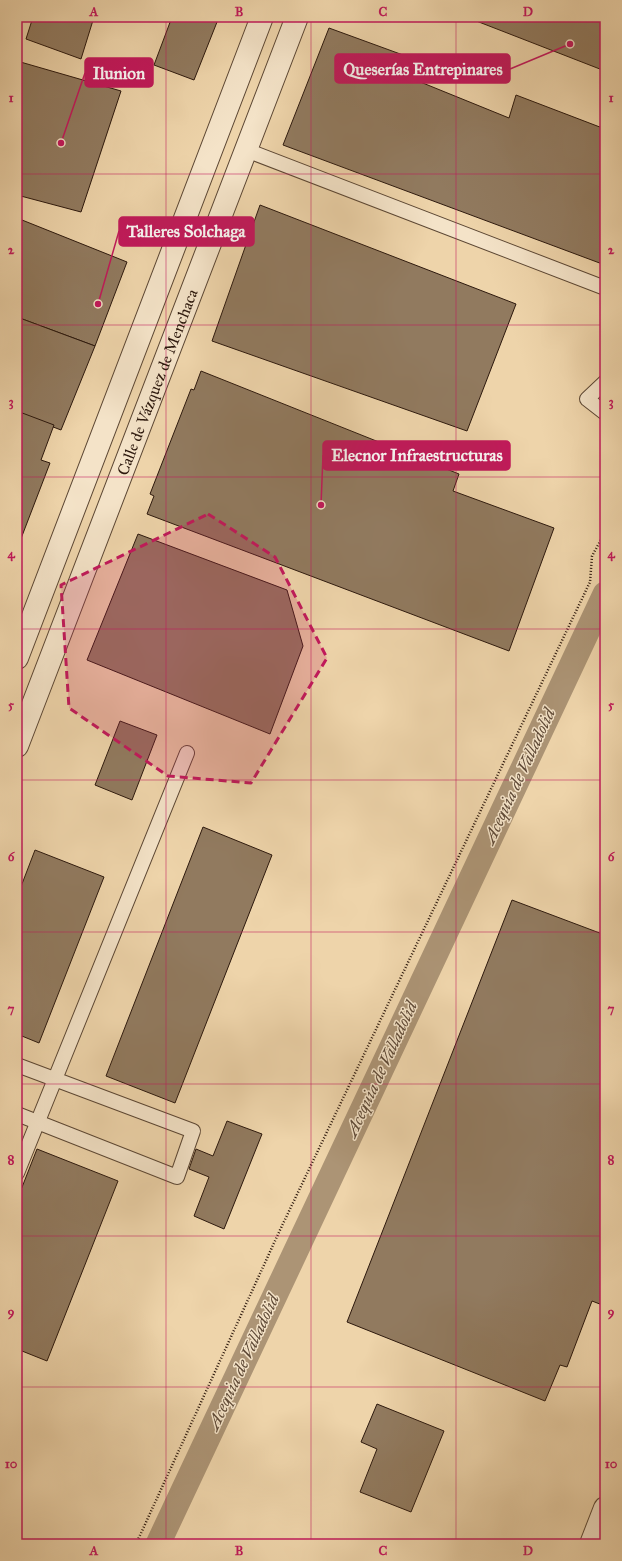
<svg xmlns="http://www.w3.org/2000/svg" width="622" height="1561" font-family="'IM FELL Great Primer',serif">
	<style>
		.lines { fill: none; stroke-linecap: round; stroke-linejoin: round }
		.canal { stroke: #ac9475; stroke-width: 25 }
		.building { fill: #917a5f; stroke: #2c180d }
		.service-casing { stroke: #5c4734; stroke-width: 16 }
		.minor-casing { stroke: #5c4734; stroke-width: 24 }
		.path { stroke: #2c180d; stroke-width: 2.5; stroke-dasharray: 1 2; stroke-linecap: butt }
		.service { stroke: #f4e3c8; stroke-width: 14 }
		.minor { stroke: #f4e3c8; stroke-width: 22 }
		.marked { fill: #c2185b; fill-opacity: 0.2; stroke: #c2185b; stroke-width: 3; stroke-dasharray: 8 5; stroke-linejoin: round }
		.grid { fill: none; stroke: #c2185b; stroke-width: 1; stroke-opacity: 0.55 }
		.labels { text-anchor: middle; stroke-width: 3; stroke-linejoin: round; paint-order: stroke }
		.street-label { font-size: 16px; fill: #2c180d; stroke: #f4e3c8 }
		.water-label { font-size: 17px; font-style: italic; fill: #5f4a37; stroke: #f4e3c8 }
		.leader { fill: none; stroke: #c2185b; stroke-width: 1.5 }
		.callout-dot { fill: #c2185b; stroke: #f4e3c8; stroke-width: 1.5 }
		.callout { fill: #c2185b; stroke: #c2185b; stroke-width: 1.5 }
		.callout-label { font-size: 17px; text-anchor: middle; font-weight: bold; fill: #fff }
		.neatline { fill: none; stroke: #c2185b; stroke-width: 1.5 }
		.grid-label { font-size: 13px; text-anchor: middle; font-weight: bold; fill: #c2185b }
	</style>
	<rect width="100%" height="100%" fill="#eed4aa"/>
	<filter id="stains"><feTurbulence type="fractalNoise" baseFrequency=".005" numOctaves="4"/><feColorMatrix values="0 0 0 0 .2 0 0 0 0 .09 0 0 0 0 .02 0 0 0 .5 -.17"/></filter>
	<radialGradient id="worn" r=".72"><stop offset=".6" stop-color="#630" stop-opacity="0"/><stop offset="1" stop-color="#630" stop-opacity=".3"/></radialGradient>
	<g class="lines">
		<path class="canal" d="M 158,1544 L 605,594"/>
	</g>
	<g class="building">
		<path d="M 33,17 L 94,17 L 81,59 L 26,39 Z"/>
		<path d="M 172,17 L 219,17 L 194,80 L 154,65 Z"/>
		<path d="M 466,17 L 605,17 L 605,71 Z"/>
		<path d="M 329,28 L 414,59 L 408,77 L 509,118 L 516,95 L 605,129 L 605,265 L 283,145 Z"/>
		<path d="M 17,61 L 121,91 L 81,212 L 17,195 Z"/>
		<path d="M 260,205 L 516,304 L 467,431 L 212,341 Z"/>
		<path d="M 17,218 L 127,262 L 95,346 L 17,317 Z"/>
		<path d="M 17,317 L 95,346 L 61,430 L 17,413 Z"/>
		<path d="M 201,371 L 459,474 L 453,491 L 554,528 L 509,651 L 147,514 L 154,496 L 150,494 L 191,389 L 194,390 Z"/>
		<path d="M 17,411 L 54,425 L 41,460 L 50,463 L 17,549 Z"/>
		<path d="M 138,534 L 287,590 L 303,646 L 270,734 L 87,660 Z"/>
		<path d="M 120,721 L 157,735 L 132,800 L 95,785 Z"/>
		<path d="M 203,827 L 272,855 L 175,1103 L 106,1076 Z"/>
		<path d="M 35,850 L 104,877 L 39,1043 L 17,1034 L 17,897 Z"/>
		<path d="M 512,900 L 605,935 L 605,1306 L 592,1301 L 567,1367 L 560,1365 L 545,1401 L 347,1322 Z"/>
		<path d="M 227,1121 L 262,1134 L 224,1229 L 194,1216 L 209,1177 L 189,1169 L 196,1149 L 213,1156 Z"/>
		<path d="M 37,1149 L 118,1181 L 47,1361 L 17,1349 L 17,1200 Z"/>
		<path d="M 377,1404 L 444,1431 L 411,1512 L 360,1492 L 377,1449 L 361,1442 Z"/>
	</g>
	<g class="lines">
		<g class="service-casing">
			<g id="service">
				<path d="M 246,150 L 605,288"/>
				<path d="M 605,382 L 587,399 L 605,413"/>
				<path d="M 17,1065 L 193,1131 L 177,1177 L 17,1114"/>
				<path d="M 17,1173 L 187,753"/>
			</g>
		</g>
		<g class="minor-casing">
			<g id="minor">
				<path d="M 17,658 L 262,17"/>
				<path id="s1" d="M 17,746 L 297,17"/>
				<path d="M 591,1544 L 605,1508"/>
			</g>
		</g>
		<path class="path" d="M 136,1544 L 280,1230 L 590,582 L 592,556 L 602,538 L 605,540"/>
		<use href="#service" class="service"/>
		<use href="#minor" class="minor"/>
	</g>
	<path class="marked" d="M 208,514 L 275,557 L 327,658 L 251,783 L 168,776 L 69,708 L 61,585 Z"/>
	<path class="grid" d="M 166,17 L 166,1544M 311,17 L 311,1544M 456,17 L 456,1544M 17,174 L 605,174M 17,325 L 605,325M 17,477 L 605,477M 17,629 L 605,629M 17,780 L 605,780M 17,932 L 605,932M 17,1084 L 605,1084M 17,1236 L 605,1236M 17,1387 L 605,1387"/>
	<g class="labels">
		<g class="street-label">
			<text dy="6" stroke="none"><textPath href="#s1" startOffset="390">Calle de Vázquez de Menchaca</textPath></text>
		</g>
		<g class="water-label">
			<text transform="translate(519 776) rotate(-65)" y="6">Acequia de Valladolid</text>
			<text transform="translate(381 1069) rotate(-65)" y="6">Acequia de Valladolid</text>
			<text transform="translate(243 1362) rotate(-65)" y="6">Acequia de Valladolid</text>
		</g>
	</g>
	<path class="leader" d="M570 44L510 69M61 143L85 73M98 304L119 231M321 505L323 455"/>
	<g class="callout-dot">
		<circle cx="570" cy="44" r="4"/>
		<circle cx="61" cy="143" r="4"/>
		<circle cx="98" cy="304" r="4"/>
		<circle cx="321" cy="505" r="4"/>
	</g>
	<g class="callout">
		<rect x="335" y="54" width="175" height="29" rx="4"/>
		<rect x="85" y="58" width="68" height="29" rx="4"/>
		<rect x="119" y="217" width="135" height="29" rx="4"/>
		<rect x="323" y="441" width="187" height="29" rx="4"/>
	</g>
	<g class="callout-label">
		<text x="423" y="75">Queserías Entrepinares</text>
		<text x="119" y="79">Ilunion</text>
		<text x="186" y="237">Talleres Solchaga</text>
		<text x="417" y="461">Elecnor Infraestructuras</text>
	</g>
	<rect width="622" height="1561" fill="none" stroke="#eed4aa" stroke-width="44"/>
	<rect x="22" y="22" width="578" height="1517" class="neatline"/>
	<g class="grid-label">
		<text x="94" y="16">A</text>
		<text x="239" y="16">B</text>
		<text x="383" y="16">C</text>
		<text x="528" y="16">D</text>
		<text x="11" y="102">1</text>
		<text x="611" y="102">1</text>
		<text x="11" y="254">2</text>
		<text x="611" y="254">2</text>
		<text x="11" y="406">3</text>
		<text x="611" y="406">3</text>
		<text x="11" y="558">4</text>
		<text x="611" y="558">4</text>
		<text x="11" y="709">5</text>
		<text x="611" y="709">5</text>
		<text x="11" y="861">6</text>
		<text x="611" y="861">6</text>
		<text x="11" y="1013">7</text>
		<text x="611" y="1013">7</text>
		<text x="11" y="1164">8</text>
		<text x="611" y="1164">8</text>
		<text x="11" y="1316">9</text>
		<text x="611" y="1316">9</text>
		<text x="11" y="1468">10</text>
		<text x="611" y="1468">10</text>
		<text x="94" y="1555">A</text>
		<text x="239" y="1555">B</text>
		<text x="383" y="1555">C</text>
		<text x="528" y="1555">D</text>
	</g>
	<rect width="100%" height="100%" filter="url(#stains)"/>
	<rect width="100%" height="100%" fill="url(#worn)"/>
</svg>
